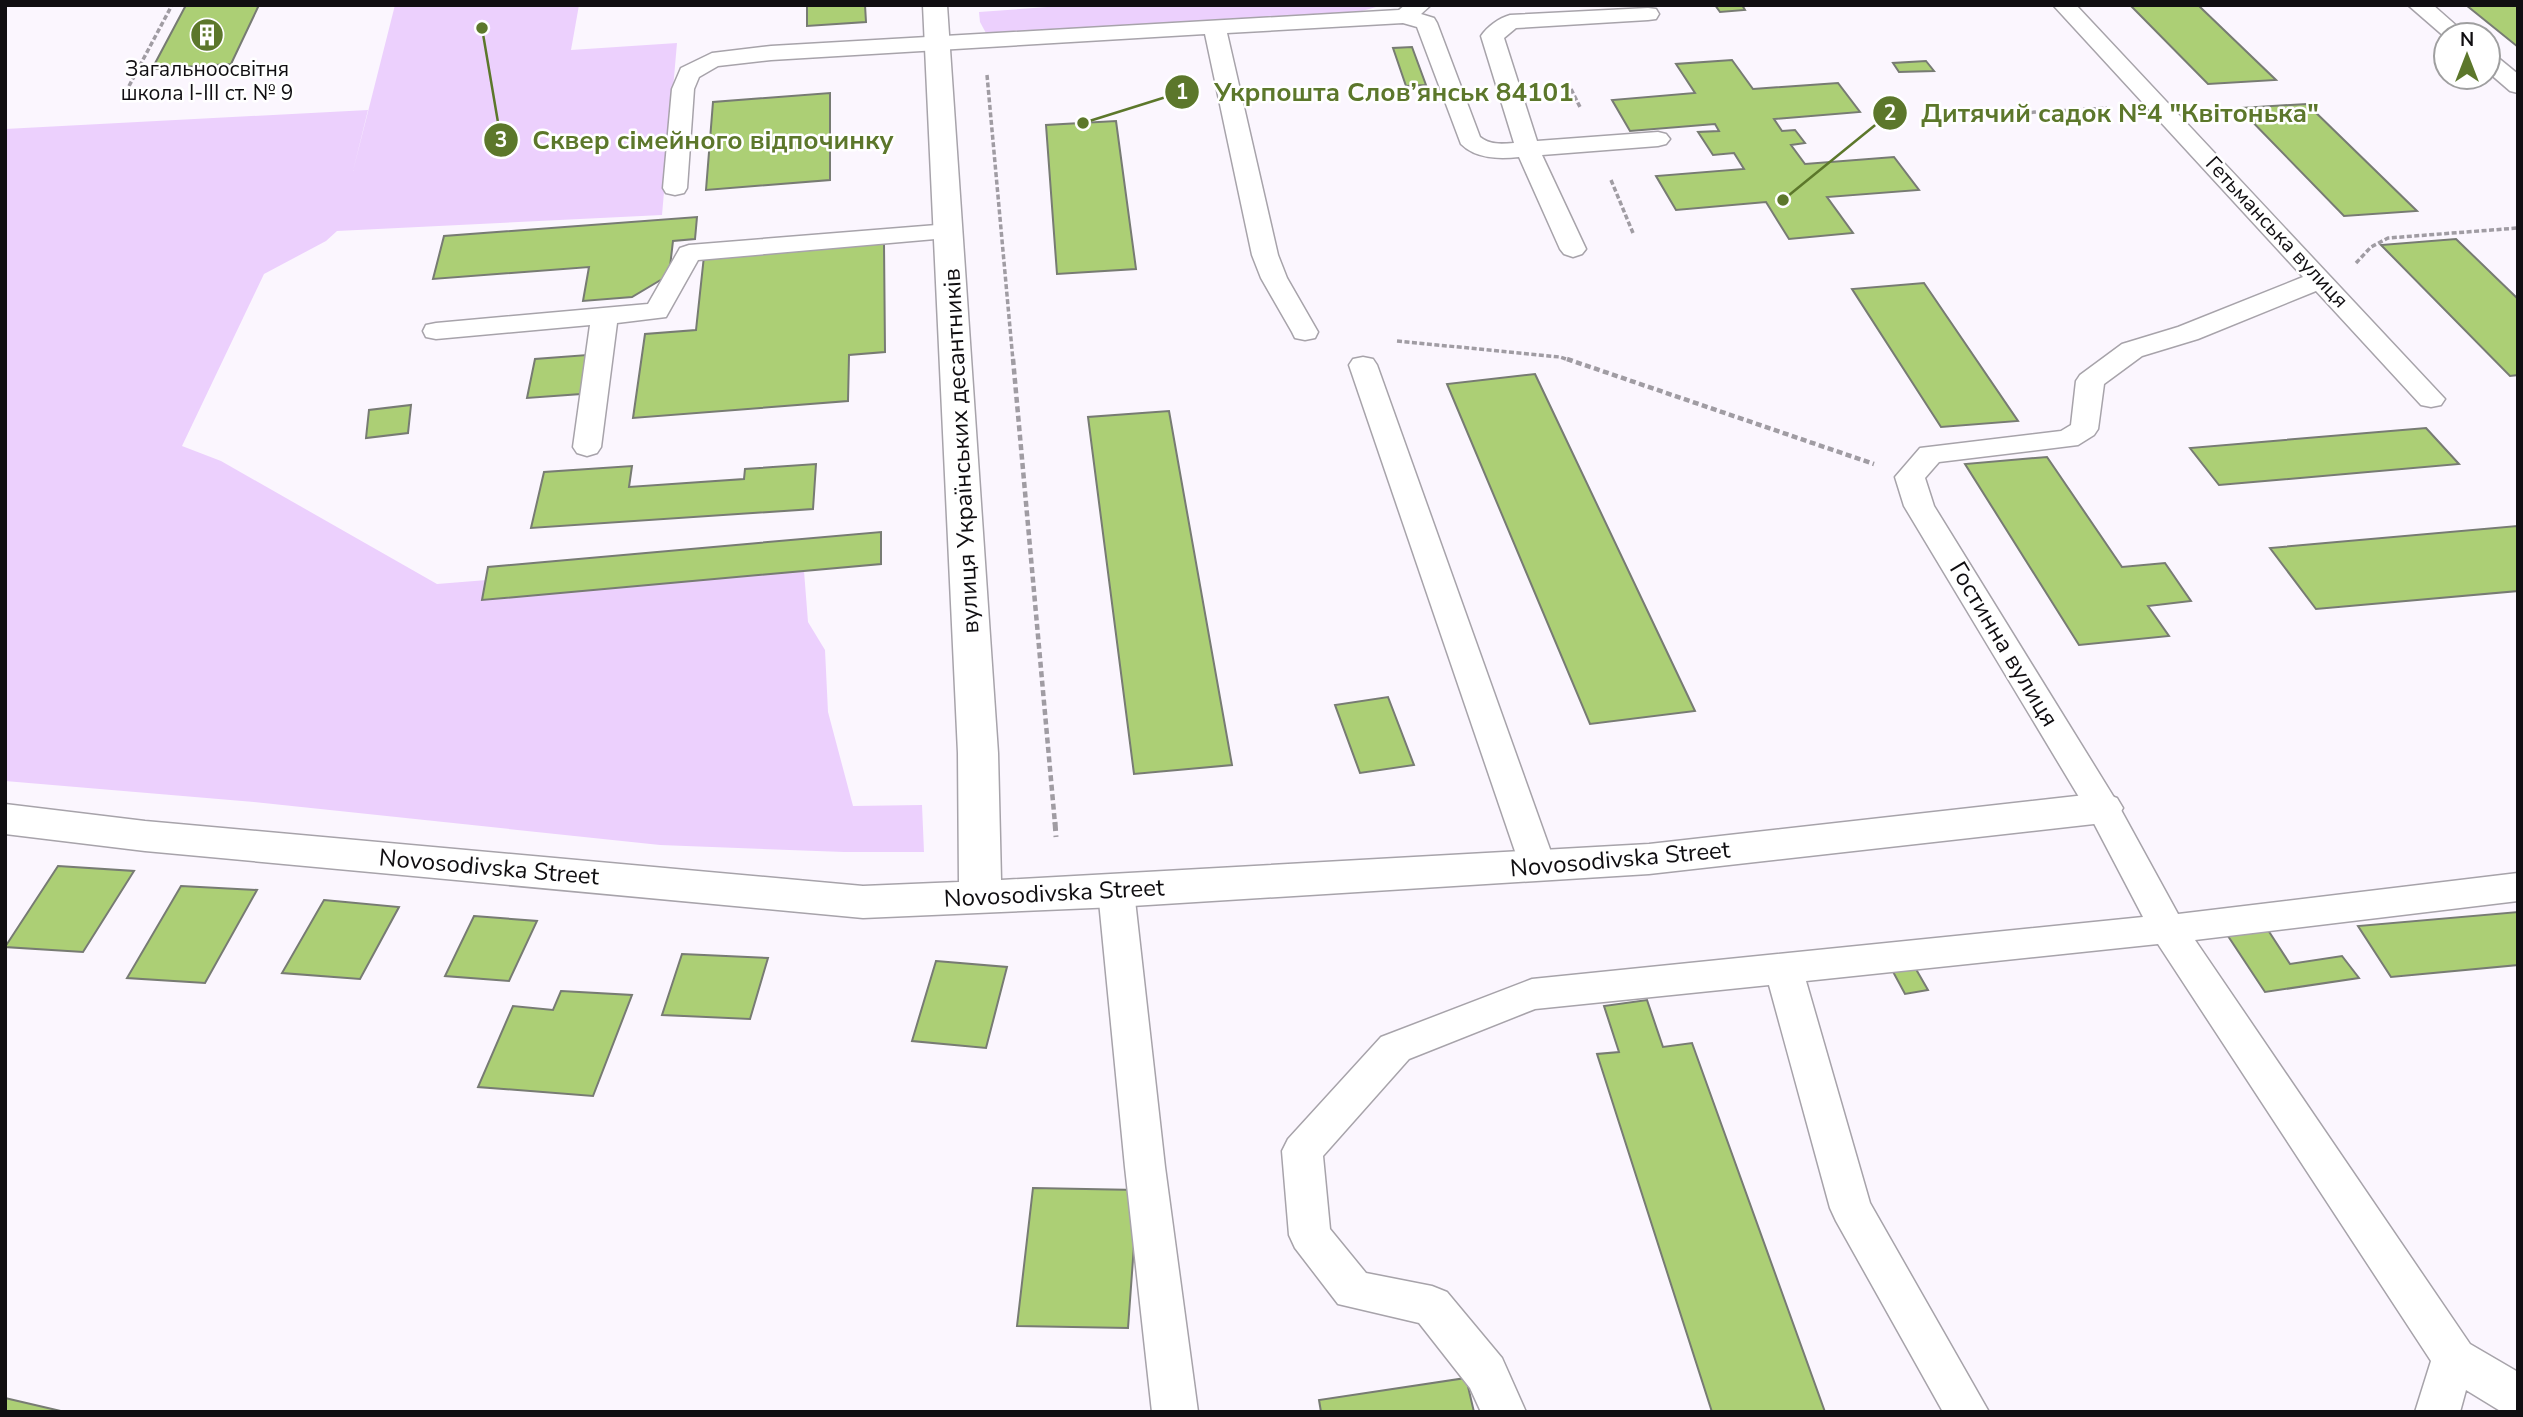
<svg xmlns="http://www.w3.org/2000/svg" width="2523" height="1417" font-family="'Nunito Sans',sans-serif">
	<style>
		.green { fill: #ecd0fd }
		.building { fill: #accf75; stroke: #777b73; stroke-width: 2 }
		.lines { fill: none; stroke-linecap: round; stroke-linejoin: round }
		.lane-casing { stroke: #a7a3aa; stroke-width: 3 }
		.street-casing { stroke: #a7a3aa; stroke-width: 3 }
		.path-far2 { stroke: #a09ca3; stroke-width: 3.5; stroke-dasharray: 5 2.5; stroke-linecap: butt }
		.path-far1 { stroke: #a09ca3; stroke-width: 4.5; stroke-dasharray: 6 3.5; stroke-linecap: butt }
		.path { stroke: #a09ca3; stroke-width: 5; stroke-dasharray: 9 4.5; stroke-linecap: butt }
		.lane { fill: #fff; fill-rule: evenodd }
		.street { fill: #fff; fill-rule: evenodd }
		.labels { text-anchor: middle; stroke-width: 5; stroke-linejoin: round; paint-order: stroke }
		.far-poi-label { font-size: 21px; fill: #100e11; stroke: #fff }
		.far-street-label { font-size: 21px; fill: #100e11; stroke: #fff }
		.street-label { font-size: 24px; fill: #100e11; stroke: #fff }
		.leader { fill: none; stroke: #5c772b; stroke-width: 2.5 }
		.callout-dot { fill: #5c772b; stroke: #fff; stroke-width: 2.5 }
		.mark-label { font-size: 21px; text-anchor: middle; font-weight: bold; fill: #fff }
		.callout-label { font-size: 26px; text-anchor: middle; font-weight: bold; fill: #5c772b; stroke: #fff; stroke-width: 5; stroke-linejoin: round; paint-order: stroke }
	</style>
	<rect width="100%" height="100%" fill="#fbf6fe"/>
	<g class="green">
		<path d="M 395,5 L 579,5 L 571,50 L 677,43 L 662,215 L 337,231 L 326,241 L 264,274 L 182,446 L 221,461 L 437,584 L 487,580 L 482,600 L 804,571 L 808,622 L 825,650 L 828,712 L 853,806 L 922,805 L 924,852 L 844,852 L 660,845 L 254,802 L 5,781 L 5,129 L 368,110 L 353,171 Z"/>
		<path d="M 1075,5 L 1383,5 L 1355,13 L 987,35 L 980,22 L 979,12 Z"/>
	</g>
	<g class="building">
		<path d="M 186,5 L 259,5 L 231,64 L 152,69 Z"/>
		<path d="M 807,5 L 865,5 L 866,22 L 807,26 Z"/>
		<path d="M 1715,5 L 1742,5 L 1745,10 L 1720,12 Z"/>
		<path d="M 2130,5 L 2198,5 L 2276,80 L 2208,84 Z"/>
		<path d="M 2466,5 L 2518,5 L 2518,47 Z"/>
		<path d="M 1412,47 L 1426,85 L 1406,86 L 1393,48 Z"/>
		<path d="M 1732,60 L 1753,89 L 1838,83 L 1860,112 L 1774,119 L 1782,131 L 1795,130 L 1805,143 L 1791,145 L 1805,164 L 1894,157 L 1919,190 L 1827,197 L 1853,233 L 1789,239 L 1766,202 L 1676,210 L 1656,176 L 1744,169 L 1734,153 L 1713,155 L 1698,132 L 1719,131 L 1715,124 L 1630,131 L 1612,100 L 1695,93 L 1676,64 Z"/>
		<path d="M 1926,61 L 1934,71 L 1899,72 L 1893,63 Z"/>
		<path d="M 830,93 L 830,180 L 706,190 L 713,102 Z"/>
		<path d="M 2307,104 L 2417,211 L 2344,216 L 2239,108 Z"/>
		<path d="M 1116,121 L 1136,269 L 1057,274 L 1046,125 Z"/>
		<path d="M 697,217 L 695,239 L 673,241 L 669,275 L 632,297 L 583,301 L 589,267 L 433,279 L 444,236 Z"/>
		<path d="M 2456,239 L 2518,299 L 2518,375 L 2510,376 L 2381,245 Z"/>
		<path d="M 884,243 L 885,352 L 849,355 L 848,401 L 633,418 L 645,334 L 696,330 L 704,256 Z"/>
		<path d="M 1924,283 L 2018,421 L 1941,427 L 1852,289 Z"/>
		<path d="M 587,355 L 581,394 L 527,398 L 535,359 Z"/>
		<path d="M 1535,374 L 1695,711 L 1590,724 L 1447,384 Z"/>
		<path d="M 411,405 L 408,433 L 366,438 L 369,410 Z"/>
		<path d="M 1169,411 L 1232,765 L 1134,774 L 1088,417 Z"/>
		<path d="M 2426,428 L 2459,464 L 2219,485 L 2190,448 Z"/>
		<path d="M 2047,457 L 2122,567 L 2165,563 L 2191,601 L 2148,606 L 2169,636 L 2079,645 L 1965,464 Z"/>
		<path d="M 816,464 L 813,509 L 531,528 L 544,472 L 632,466 L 629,487 L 744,479 L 745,469 Z"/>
		<path d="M 2517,526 L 2518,591 L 2316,609 L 2270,548 Z"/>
		<path d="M 881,532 L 881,564 L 482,600 L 488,567 Z"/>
		<path d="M 1388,697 L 1414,765 L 1360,773 L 1335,705 Z"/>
		<path d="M 58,866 L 134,871 L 83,952 L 5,947 Z"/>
		<path d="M 181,886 L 257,890 L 205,983 L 127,978 Z"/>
		<path d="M 324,900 L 399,907 L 360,979 L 282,973 Z"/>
		<path d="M 2518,912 L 2518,965 L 2391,977 L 2358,926 Z"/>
		<path d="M 474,916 L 537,921 L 509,981 L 445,976 Z"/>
		<path d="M 2266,927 L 2290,964 L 2342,956 L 2359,978 L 2265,992 L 2226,933 Z"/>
		<path d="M 682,954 L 768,958 L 750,1019 L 662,1015 Z"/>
		<path d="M 936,961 L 1007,967 L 986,1048 L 912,1041 Z"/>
		<path d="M 1913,964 L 1928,990 L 1905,994 L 1891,968 Z"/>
		<path d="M 561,991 L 632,995 L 593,1096 L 478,1087 L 513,1006 L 553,1010 Z"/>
		<path d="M 1647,1000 L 1663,1047 L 1692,1043 L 1825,1412 L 1712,1412 L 1597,1054 L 1619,1052 L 1604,1006 Z"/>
		<path d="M 1033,1188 L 1138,1190 L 1128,1328 L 1017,1326 Z"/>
		<path d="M 1466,1378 L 1474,1412 L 1321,1412 L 1319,1400 Z"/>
		<path d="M 5,1398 L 65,1412 L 5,1412 Z"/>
	</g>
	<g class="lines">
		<g class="lane-casing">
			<g id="lane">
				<path d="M 1405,5 L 1431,5 L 1421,14 L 1434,18 L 1437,23 L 1480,137 C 1490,145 1501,144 1514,143 L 1481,36 C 1487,27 1499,18 1510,15 L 1648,8 L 1656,9 L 1659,14 L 1656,19 L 1648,20 L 1516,28 L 1504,38 L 1537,141 L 1658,132 L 1666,134 L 1670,139 L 1666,144 L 1658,146 L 1542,155 L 1586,249 L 1582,254 L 1573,257 L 1564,254 L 1560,249 L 1519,157 C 1499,159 1476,159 1461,144 L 1417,27 L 1403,23 L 1227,33 L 1278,255 L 1287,278 L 1318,332 L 1315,338 L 1305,340 L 1295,338 L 1292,332 L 1261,278 L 1252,255 L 1205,34 L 771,60 L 718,66 L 699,77 L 694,89 L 687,188 L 684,193 L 675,195 L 666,193 L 663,188 L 672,89 L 681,68 L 712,53 L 771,46 L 1399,10 Z"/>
				<path d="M 2053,5 L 2076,5 L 2445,399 L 2441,405 L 2431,407 L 2421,405 L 2316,291 L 2198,339 L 2142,356 L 2104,384 L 2098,429 L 2094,435 L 2078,445 L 1939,462 L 1925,478 L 1934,506 L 2115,799 L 2178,914 L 2518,873 L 2518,901 L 2195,940 L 2470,1344 L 2518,1372 L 2518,1412 L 2502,1412 L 2466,1390 L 2460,1412 L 2415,1412 L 2431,1361 L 2158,944 L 1806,981 L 1870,1203 L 1989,1412 L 1943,1412 L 1836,1221 L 1830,1208 L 1769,985 L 1535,1009 L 1409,1059 L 1323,1156 L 1330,1229 L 1366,1273 L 1432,1286 L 1447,1292 L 1502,1358 L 1526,1412 L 1481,1412 L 1470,1388 L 1419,1323 L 1338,1304 L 1295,1248 L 1289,1235 L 1282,1151 L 1288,1139 L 1381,1037 L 1532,979 L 2143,917 L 2088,812 L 1904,506 L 1895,477 L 1920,448 L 2061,431 L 2071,425 L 2076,381 L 2080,375 L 2122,344 L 2178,327 L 2303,277 Z"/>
				<path d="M 2408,5 L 2433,5 L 2467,35 L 2446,35 L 2446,38 Z"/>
				<path d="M 2488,54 L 2496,56 L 2518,74 L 2518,93 L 2510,91 L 2488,72 Z"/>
				<path d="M 949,224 L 958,227 L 962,232 L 958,237 L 698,260 L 666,317 L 617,323 L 601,447 L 597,453 L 587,456 L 577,453 L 573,447 L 590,325 L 436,339 L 426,337 L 423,331 L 426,325 L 436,323 L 648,304 L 680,248 L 689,245 Z"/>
				<path d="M 1363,357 L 1373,359 L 1377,365 L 1556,866 L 1551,876 L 1538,879 L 1525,876 L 1520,866 L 1349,365 L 1353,359 Z"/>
				<path d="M 1116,877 L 1129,881 L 1134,891 L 1165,1167 L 1198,1412 L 1152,1412 L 1125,1167 L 1098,891 L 1103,881 Z"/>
			</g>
		</g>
		<g class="street-casing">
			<path id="street" d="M 923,5 L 947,5 L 998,753 L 1001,880 L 1649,844 L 2103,793 L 2117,798 L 2123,808 L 2117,818 L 2103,823 L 1649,874 L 1116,907 L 863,918 L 145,851 L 5,834 L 5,804 L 145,821 L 863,886 L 959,882 L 958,753 Z"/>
		</g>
		<g class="path-far2">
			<path d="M 987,75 L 1013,361"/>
			<path d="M 129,86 L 172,5"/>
			<path d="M 1571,89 L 1580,107"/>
			<path d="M 1986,115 L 2107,108"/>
			<path d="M 1611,180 L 1633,233"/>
			<path d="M 2356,263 L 2371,247 L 2388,238 L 2518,228"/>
			<path d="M 1397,341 L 1560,357 L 1572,361"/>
		</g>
		<g class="path-far1">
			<path d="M 1013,359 L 1055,824"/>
			<path d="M 1567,359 L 1874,464"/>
		</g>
		<path class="path" d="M 1055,822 L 1056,837"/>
		<use href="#lane" class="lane"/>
		<use href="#street" class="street"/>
	</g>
	<defs>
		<g id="building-disc" transform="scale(1.75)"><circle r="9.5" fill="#5c772b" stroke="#fff"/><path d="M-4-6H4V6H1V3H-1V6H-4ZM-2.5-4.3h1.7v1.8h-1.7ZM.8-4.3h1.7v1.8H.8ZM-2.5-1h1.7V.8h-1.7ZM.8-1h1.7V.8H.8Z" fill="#fff"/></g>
	</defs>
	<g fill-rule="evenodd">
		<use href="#building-disc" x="207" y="35"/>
	</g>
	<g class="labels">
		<g class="far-poi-label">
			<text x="207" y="76">Загальноосвітня<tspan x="207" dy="24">школа І-ІІІ ст. № 9</tspan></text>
		</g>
		<g class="far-street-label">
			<text transform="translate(2277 232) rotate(47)" y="7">Гетьманська вулиця</text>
		</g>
		<g class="street-label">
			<text transform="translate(961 451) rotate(-93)" y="8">вулиця Українських десантників</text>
			<text transform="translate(2004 644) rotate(59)" y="8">Гостинна вулиця</text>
			<text transform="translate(1620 859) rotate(-5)" y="8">Novosodivska Street</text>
			<text transform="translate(489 867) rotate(5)" y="8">Novosodivska Street</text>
			<text transform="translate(1054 893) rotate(-3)" y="8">Novosodivska Street</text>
		</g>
	</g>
	<path class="leader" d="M1083 123L1182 92M1783 200L1890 113M482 28L501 140"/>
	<g class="callout-dot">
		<circle cx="1083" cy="123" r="7"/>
		<circle cx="1783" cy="200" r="7"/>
		<circle cx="482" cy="28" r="7"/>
		<circle cx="1182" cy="92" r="18"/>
		<circle cx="1890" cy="113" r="18"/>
		<circle cx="501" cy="140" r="18"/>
	</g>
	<g class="mark-label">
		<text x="1182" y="99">1</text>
		<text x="1890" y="120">2</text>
		<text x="501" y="147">3</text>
	</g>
	<g class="callout-label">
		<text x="1394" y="101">Укрпошта Слов’янськ 84101</text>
		<text x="2120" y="122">Дитячий садок №4 "Квітонька"</text>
		<text x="713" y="149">Сквер сімейного відпочинку</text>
	</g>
	<rect width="2523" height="1417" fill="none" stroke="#100e11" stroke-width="14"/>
	<g transform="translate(2467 56)"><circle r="33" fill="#ffffff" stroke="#9f9fa0" stroke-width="2"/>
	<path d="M0-5L12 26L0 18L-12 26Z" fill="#5c772b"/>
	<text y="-10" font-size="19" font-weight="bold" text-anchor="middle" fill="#100e11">N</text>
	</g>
</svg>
